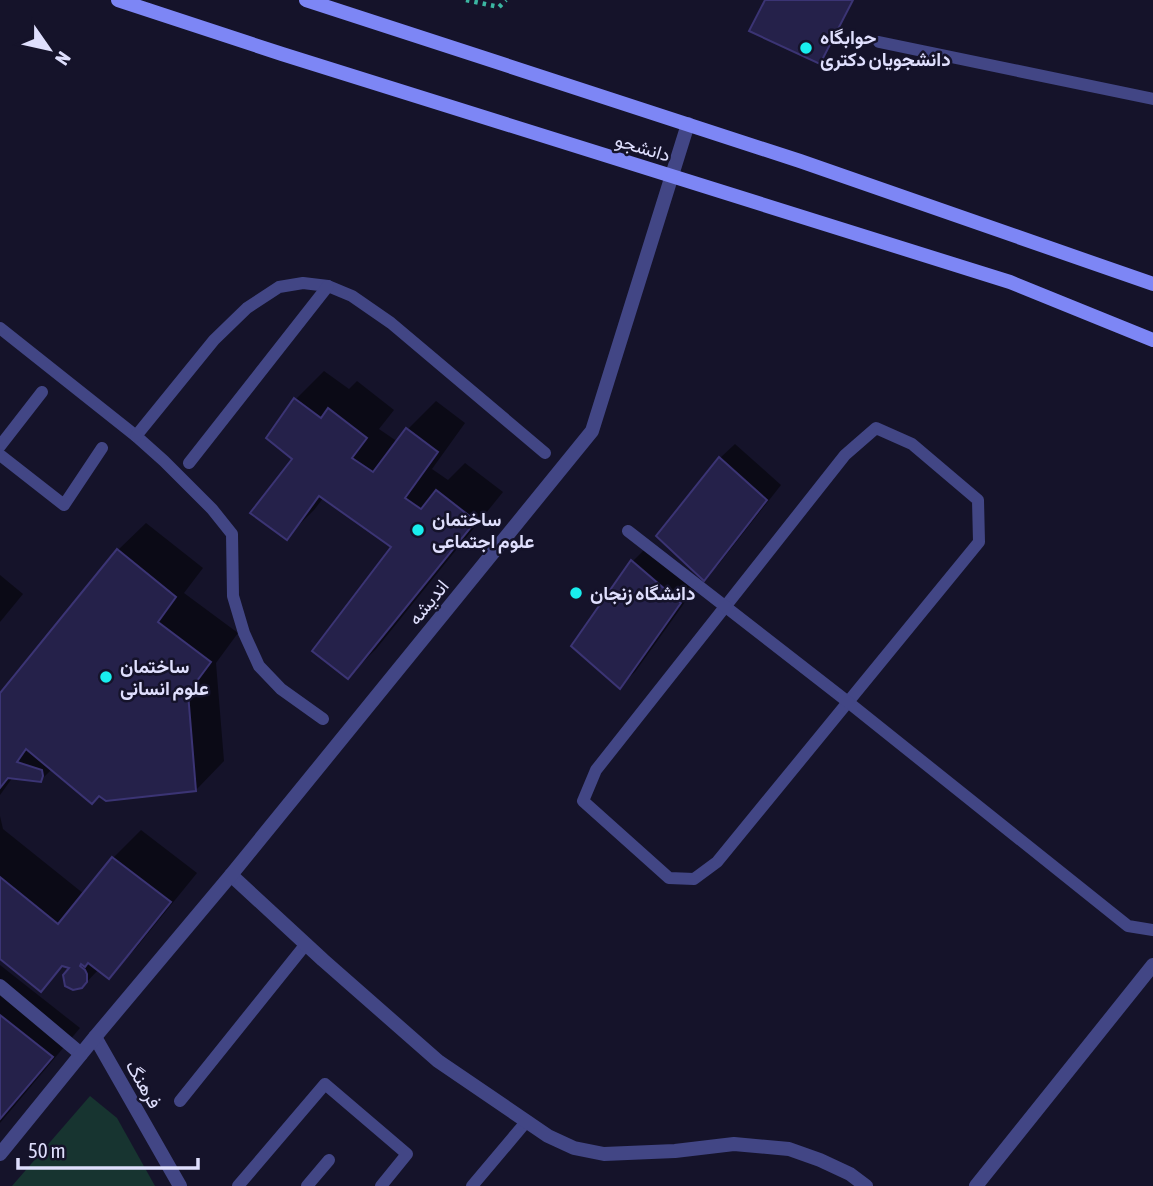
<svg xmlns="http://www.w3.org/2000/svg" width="1153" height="1186" font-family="'Asap Condensed',Vazirmatn,sans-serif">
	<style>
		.green { fill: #173430 }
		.shadow { fill: #0007 }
		.building { fill: #25214a; stroke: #3b3474; stroke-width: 2 }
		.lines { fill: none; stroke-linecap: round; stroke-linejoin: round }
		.path { stroke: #3bb5a1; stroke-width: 4.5; stroke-dasharray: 3.5 5; stroke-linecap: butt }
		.service { stroke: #424685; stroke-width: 12 }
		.pedestrian { stroke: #424685; stroke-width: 14 }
		.tertiary { stroke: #424685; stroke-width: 14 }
		.secondary { stroke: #7d86f5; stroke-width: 14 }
		.poi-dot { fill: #19eeee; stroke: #15132a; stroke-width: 2.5 }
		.labels { text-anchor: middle; stroke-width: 5; stroke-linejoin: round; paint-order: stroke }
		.poi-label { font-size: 19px; font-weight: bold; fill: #dfdffd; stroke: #15132a; text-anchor: start }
		.street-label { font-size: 19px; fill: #dfdffd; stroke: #15132a }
	</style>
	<rect width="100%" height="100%" fill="#15132a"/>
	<path class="green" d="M 90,1096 L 117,1118 L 155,1186 L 12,1186 Z"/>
	<g class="shadow">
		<path d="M 324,371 L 349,389 L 357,381 L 394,410 L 379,429 L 398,442 L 408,429 L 436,401 L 465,423 L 432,469 L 448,480 L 465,463 L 503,492 L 376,649 L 348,677 L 393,546 L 324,497 L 314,510 L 286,538 L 295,459 L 268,438 L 296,399 Z"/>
		<path d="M 735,444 L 781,485 L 719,564 L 704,579 L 659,535 L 720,458 Z"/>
		<path d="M 146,523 L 203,568 L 184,593 L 238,633 L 216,663 L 224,761 L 196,790 L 52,769 L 41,780 L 13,777 L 0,795 L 0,696 L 118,550 Z"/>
		<path d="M 647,547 L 695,588 L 635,672 L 620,686 L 574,646 L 633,561 Z"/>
		<path d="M 0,575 L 23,594 L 0,622 Z"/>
		<path d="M 0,816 L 3,829 L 84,894 L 113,858 L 141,830 L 197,873 L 136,948 L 108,976 L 99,969 L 82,987 L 72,967 L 65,965 L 41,989 L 0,957 Z"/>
		<path d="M 0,965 L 80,1028 L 0,1123 Z"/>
	</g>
	<g class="building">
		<path d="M 765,0 L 853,0 L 820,64 L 749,31 Z"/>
		<path d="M 294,398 L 321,418 L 328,408 L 367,438 L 352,458 L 373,472 L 406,428 L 438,452 L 405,498 L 421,509 L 436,490 L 476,521 L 348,679 L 312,651 L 391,547 L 319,496 L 287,540 L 250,513 L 292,459 L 266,438 Z"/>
		<path d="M 719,457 L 767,500 L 704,581 L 656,536 Z"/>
		<path d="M 117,549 L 176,597 L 158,622 L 211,662 L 188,693 L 196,791 L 106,801 L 99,796 L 92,804 L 26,749 L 17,762 L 42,770 L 43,776 L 41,782 L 8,778 L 0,788 L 0,693 Z"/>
		<path d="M 631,560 L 681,603 L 620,689 L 571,646 Z"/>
		<path d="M 112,857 L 171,902 L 109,979 L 88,963 L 85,967 L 81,964 L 80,966 L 85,970 L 87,974 L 87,982 L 82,988 L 73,990 L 65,986 L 63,975 L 69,968 L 62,966 L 41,992 L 0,959 L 0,877 L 58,924 Z"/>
		<path d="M 0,1015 L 53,1057 L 0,1119 Z"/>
	</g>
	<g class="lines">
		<path class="path" d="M 466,0 L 499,7 L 506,0"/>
		<g class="service">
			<path d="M 879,42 L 1153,99"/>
			<path d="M 0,328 L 136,436 L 164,461 L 212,509 L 232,534 L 233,596 L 244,633 L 259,666 L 281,689 L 323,719"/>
			<path d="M 876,428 L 912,444 L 978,500 L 979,542 L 717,862 L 694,879 L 669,878 L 583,801 L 596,770 L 845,455 Z"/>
			<path d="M 136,436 L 214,340 L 247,308 L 279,287 L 303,283 L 328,286 L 352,296 L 391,323 L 545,453"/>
			<path d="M 0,446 L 42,392"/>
			<path d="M 0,455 L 64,505 L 102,448"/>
			<path d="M 189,463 L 328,286"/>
			<path d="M 628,531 L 848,702 L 1128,926 L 1153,930"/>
			<path d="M 180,1101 L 306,944"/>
			<path d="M 238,1186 L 325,1084 L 407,1154 L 381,1186"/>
			<path d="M 307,1186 L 329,1160"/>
			<path d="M 472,1186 L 526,1122"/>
		</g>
		<path class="pedestrian" d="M 0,986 L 81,1054"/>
		<g class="tertiary">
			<path d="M 231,875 L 323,960 L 438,1061 L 548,1136 L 574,1148 L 604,1154 L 675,1151 L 734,1144 L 789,1149 L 820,1160 L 850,1174 L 866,1186"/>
			<path d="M 95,1037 L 180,1186"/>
			<path d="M 0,1154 L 95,1037 L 231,875 L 592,431 L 688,124"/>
			<path d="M 976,1186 L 1153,965"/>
		</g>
		<g class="secondary">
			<path d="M 118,0 L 282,54 L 1010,282 L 1153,340"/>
			<path d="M 306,0 L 800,161 L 1153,284"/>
		</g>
	</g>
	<g class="poi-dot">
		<circle cx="806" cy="48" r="7"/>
		<circle cx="418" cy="530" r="7"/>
		<circle cx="576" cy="593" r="7"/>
		<circle cx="106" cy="677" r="7"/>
	</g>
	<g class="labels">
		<g class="poi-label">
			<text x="820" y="44">حوابگاه<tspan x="820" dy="22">دانشجویان دکتری</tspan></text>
			<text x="432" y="526">ساختمان<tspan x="432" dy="22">علوم اجتماعی</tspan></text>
			<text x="590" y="600">دانشگاه زنجان</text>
			<text x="120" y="673">ساختمان<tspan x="120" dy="22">علوم انسانی</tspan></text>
		</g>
		<g class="street-label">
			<text transform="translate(643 147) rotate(17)" y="7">دانشجو</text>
			<text transform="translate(428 602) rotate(-51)" y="7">اندیشه</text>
			<text transform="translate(144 1084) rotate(60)" y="7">فرهنگ</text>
		</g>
	</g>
	<g transform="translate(49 49) rotate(124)" stroke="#15132a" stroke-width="5" paint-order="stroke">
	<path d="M0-5L12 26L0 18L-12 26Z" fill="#dfdffd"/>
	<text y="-10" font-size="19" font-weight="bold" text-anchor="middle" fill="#dfdffd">N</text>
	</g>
	<path d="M18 1158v10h180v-10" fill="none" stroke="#dfdffd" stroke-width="3.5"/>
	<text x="28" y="1158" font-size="21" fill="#dfdffd" stroke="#15132a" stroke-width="5" paint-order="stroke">50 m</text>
</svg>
